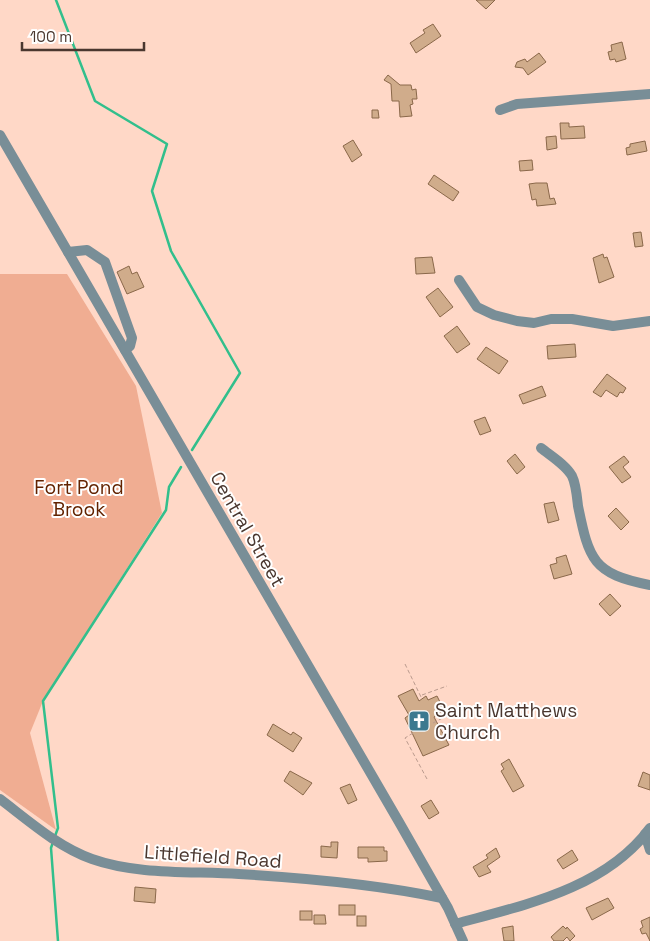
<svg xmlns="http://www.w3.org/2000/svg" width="650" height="941" font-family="'Space Grotesk',sans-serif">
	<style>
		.green { fill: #f0ad92 }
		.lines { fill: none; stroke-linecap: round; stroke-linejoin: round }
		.stream { stroke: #32bf8c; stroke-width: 2.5 }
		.building { fill: #d0ac8b; stroke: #8a684a }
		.path { stroke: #bb9b8e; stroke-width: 1; stroke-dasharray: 4 2.5; stroke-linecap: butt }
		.minor { stroke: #798e97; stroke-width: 10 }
		.labels { text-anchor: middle; stroke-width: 4; stroke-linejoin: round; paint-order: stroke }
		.park-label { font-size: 19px; fill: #632300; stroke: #fff }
		.street-label { font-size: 19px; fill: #4a372f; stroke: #fff }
		.poi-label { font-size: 19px; fill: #4a372f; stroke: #fff; text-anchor: start }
	</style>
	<rect width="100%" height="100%" fill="#ffd8c7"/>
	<path class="green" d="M 0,274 L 67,274 L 136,386 L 162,513 L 43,701 L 30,733 L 56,830 L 0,790 Z"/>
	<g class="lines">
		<g class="stream">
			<path d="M 56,0 L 95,101 L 167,144 L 152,191 L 171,251 L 240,373 L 192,450"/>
			<path d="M 55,836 L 58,828 L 43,701 L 166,510 L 169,487 L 181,467"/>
			<path d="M 53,842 L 51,848 L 58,941"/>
		</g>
	</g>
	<g class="building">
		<path d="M 476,0 L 495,0 L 486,9 Z"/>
		<path d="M 433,24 L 441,36 L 416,53 L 410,43 L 425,33 L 423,30 Z"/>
		<path d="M 622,42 L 626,59 L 616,62 L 615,59 L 610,60 L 608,52 L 612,51 L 611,45 Z"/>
		<path d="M 539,53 L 546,62 L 528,75 L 523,68 L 515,67 L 517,62 L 525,59 L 527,62 Z"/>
		<path d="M 388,75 L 400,85 L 411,85 L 412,90 L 416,89 L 417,99 L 412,99 L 413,104 L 410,105 L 412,116 L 400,117 L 399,101 L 392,101 L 391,84 L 384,80 Z"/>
		<path d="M 372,110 L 378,110 L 379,118 L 372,118 Z"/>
		<path d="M 560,123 L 569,123 L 569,127 L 584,126 L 585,138 L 561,139 Z"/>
		<path d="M 556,136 L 557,148 L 547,150 L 546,137 Z"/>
		<path d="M 353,140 L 362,155 L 352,162 L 343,146 Z"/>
		<path d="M 645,141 L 647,151 L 627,155 L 626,148 L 630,147 L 630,144 Z"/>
		<path d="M 532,160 L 533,170 L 520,171 L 519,161 Z"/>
		<path d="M 434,175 L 459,192 L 453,201 L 428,184 Z"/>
		<path d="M 536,183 L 547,183 L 550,199 L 554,198 L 556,204 L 537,206 L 536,199 L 532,200 L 529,184 Z"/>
		<path d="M 641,232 L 643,246 L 635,247 L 633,233 Z"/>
		<path d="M 603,254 L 604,258 L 607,257 L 614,277 L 599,283 L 593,258 Z"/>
		<path d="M 432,257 L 435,273 L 416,274 L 415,258 Z"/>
		<path d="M 129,266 L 132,274 L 137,272 L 144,287 L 127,294 L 117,272 Z"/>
		<path d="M 438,288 L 453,307 L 440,317 L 426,297 Z"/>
		<path d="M 457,326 L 470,344 L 457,353 L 444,336 Z"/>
		<path d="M 575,344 L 576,357 L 548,359 L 547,346 Z"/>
		<path d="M 486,347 L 508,361 L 499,374 L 477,359 Z"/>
		<path d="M 607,374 L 626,388 L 623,393 L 620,392 L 617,397 L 606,390 L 601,397 L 593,392 Z"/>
		<path d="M 542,386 L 546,396 L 523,404 L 519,395 Z"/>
		<path d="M 485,417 L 491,431 L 480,435 L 474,421 Z"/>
		<path d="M 515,454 L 525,467 L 517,474 L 507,461 Z"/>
		<path d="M 624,456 L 629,462 L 623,467 L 631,477 L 622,483 L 609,467 Z"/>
		<path d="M 554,502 L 559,520 L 548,523 L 544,504 Z"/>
		<path d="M 616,508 L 629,522 L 621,530 L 608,516 Z"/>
		<path d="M 566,555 L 572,574 L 554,579 L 550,565 L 557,563 L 556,558 Z"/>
		<path d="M 610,594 L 621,606 L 610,616 L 599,604 Z"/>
		<path d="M 413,689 L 419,701 L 426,696 L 428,700 L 437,696 L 444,710 L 434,717 L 449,745 L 423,756 L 405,718 L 409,715 L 398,696 Z"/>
		<path d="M 273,724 L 291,735 L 293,732 L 302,738 L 293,752 L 267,735 Z"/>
		<path d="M 509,759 L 524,786 L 513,792 L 501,771 L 504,769 L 501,764 Z"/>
		<path d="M 290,771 L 312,783 L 303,795 L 284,781 Z"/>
		<path d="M 643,772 L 650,775 L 650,790 L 638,786 Z"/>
		<path d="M 350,784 L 357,800 L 348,804 L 340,788 Z"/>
		<path d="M 431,800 L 439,813 L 429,819 L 421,806 Z"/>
		<path d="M 331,842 L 338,842 L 337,858 L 321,857 L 321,846 L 331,847 Z"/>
		<path d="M 358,847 L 384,847 L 384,851 L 387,851 L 387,861 L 368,862 L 368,858 L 358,858 Z"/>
		<path d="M 496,848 L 500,857 L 487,866 L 491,872 L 479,877 L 473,867 L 488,858 L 486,855 Z"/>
		<path d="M 572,850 L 578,860 L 563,869 L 557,860 Z"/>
		<path d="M 135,887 L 156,889 L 155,903 L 134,901 Z"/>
		<path d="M 608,898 L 614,908 L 592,920 L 586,908 Z"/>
		<rect x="339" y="905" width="16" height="10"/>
		<rect x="300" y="911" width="12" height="9"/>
		<path d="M 314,915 L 325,915 L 326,924 L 314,924 Z"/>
		<rect x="357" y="916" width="9" height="10"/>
		<path d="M 650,917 L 650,941 L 646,933 L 642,934 L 640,929 L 643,927 L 641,921 Z"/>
		<path d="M 513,926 L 514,941 L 504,941 L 502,928 Z"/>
		<path d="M 563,926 L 566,929 L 567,927 L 575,936 L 570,941 L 567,937 L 563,941 L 554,941 L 551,937 Z"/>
	</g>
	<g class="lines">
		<g class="path">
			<path d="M 405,664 L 422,699"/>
			<path d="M 422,695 L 447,686"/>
			<path d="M 433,723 L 460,709"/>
			<path d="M 413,733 L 405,738 L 427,779"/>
		</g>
		<g class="minor">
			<path d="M 500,110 L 517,104 L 650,94"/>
			<path d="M 0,135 L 399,822 L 448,908 L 463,941"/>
			<path d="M 68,252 L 87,250 L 105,262 L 132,338 L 130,346 L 125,350"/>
			<path d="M 459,280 L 477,307 L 494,315 L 517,321 L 534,323 L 551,319 L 572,319 L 613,326 L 650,321"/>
			<path d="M 541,448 C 551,456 566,465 572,476 C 576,484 577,497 578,506 C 589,560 593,574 650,585"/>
			<path d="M 0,799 C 29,821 58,847 92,859 C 137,875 191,871 239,874 C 307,878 376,884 442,898"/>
			<path d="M 645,834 L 650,850"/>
			<path d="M 455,924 C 524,905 605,889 650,828"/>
		</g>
	</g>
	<defs>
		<g id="church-square" transform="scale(1.125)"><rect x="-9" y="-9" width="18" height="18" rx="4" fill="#3b798f" stroke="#fff"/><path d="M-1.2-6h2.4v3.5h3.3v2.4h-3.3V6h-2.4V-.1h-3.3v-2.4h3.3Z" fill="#fff"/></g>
	</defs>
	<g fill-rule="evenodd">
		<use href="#church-square" x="419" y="721"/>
	</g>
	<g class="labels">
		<g class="park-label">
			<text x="79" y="494">Fort Pond<tspan x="79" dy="22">Brook</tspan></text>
		</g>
		<g class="street-label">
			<text transform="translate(248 529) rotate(60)" y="7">Central Street</text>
			<text transform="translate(213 856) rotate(4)" y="7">Littlefield Road</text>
		</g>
		<g class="poi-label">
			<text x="435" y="717">Saint Matthews<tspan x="435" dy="22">Church</tspan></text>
		</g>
	</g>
	<path d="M22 42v8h122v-8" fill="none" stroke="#4a372f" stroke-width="2.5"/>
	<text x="30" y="42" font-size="15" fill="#4a372f" stroke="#ffffff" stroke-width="4" paint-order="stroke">100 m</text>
</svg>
